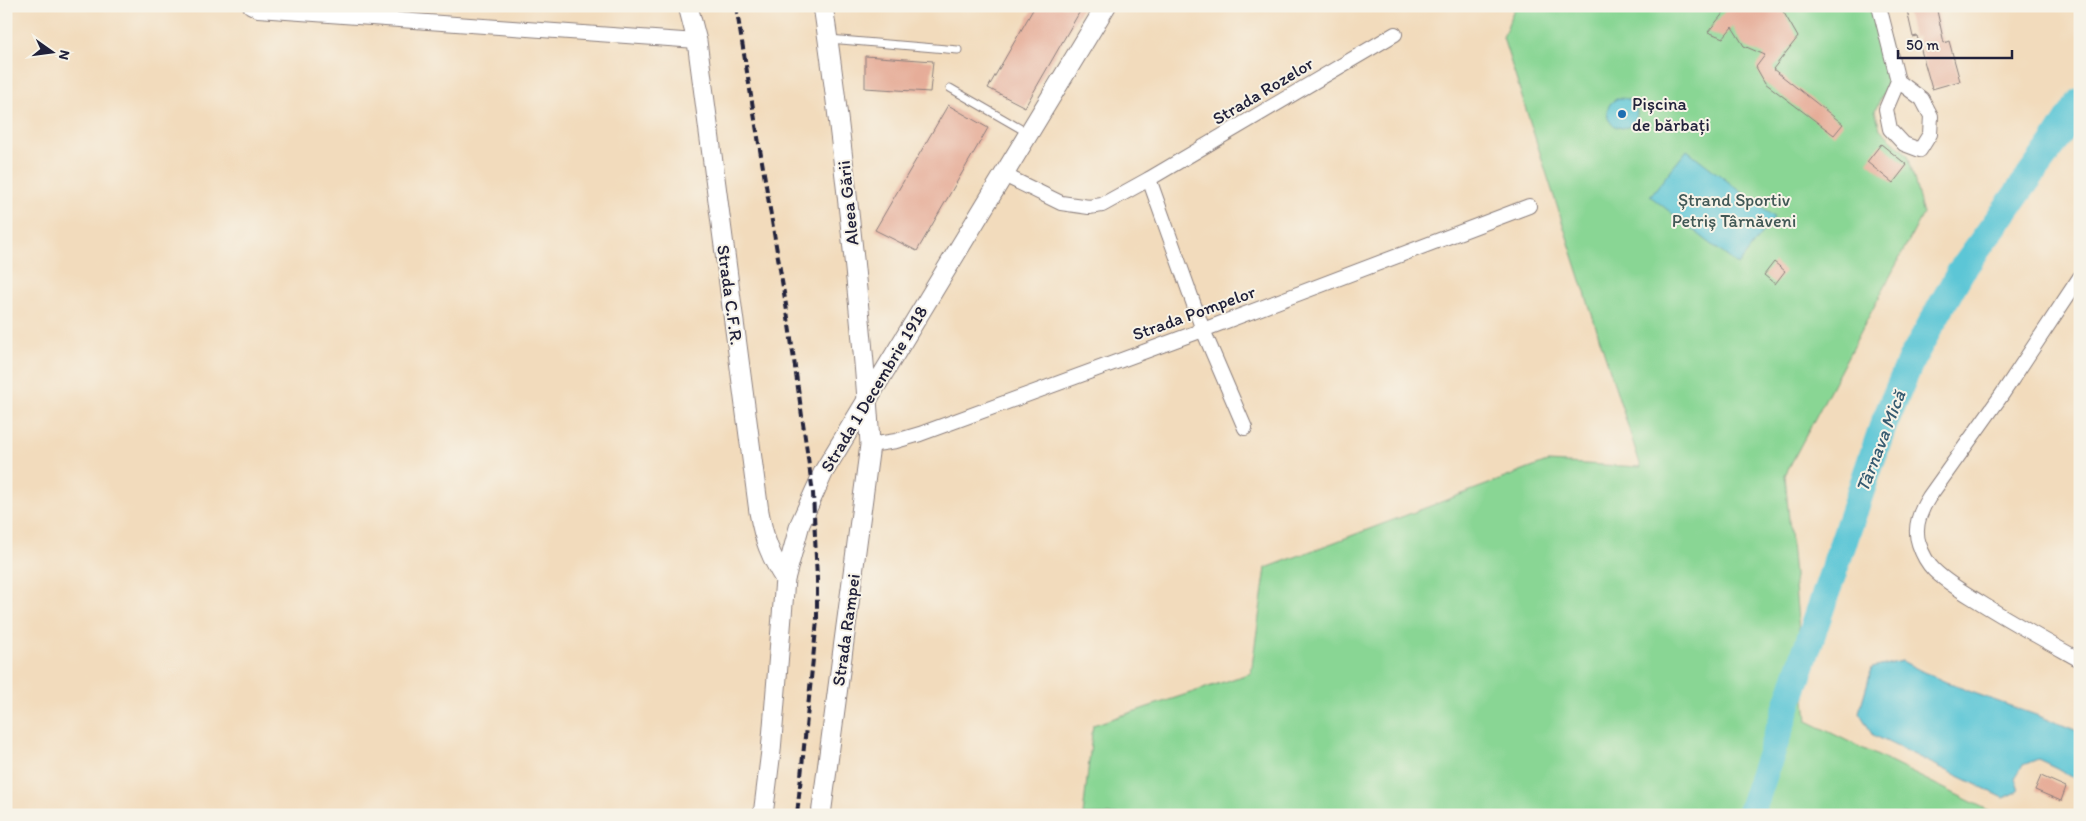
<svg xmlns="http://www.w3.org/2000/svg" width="2086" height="821" font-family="Itim,sans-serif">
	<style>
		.green { fill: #89d694; stroke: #567c68 }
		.water { fill: #5cc6d6; stroke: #3f7488 }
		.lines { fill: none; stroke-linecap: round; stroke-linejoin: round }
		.river { stroke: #5cc6d6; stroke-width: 28 }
		.building { fill: #e6ad99 }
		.lane-casing { stroke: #8a7e7c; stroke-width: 9 }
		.street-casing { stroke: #8a7e7c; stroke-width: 16 }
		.secondary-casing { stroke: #8a7e7c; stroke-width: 21 }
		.lane { stroke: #fff; stroke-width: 7 }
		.street { stroke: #fff; stroke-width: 14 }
		.secondary { stroke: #fff; stroke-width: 19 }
		.rail { stroke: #22223b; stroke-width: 4; stroke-dasharray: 8 4; stroke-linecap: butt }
		.poi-dot { fill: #1f6fb2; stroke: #f7f3e8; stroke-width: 2 }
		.labels { text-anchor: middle; stroke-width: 4; stroke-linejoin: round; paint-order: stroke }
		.street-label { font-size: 18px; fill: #22223b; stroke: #f7f3e8 }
		.poi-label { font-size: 18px; fill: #22223b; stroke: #f7f3e8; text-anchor: start }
		.park-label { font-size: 18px; fill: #415856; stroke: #f7f3e8 }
		.water-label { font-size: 19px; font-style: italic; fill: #365b71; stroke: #f7f3e8 }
	</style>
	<rect width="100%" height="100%" fill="#f7f3e8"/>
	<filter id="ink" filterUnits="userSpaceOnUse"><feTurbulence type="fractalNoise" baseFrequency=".02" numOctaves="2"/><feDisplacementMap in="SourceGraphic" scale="10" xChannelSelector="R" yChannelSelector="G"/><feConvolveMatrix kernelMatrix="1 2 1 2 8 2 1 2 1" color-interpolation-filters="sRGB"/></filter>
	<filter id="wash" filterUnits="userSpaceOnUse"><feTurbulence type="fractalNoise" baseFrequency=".0096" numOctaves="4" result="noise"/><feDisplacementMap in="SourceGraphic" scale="20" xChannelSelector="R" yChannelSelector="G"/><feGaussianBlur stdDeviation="1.12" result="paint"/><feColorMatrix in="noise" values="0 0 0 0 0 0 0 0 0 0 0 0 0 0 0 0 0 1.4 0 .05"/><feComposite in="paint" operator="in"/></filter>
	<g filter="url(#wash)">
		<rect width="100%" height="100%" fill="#f2dbbc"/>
		<path class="green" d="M 1515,6 L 1879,6 L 1895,70 L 1875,110 L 1880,129 L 1908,155 L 1923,214 L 1785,475 L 1807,721 L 1998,815 L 1083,815 L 1093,725 L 1251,673 L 1266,568 L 1547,462 L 1641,467 L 1503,38 Z"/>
		<g class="water">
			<circle cx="1622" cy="113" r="15"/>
			<path d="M 1687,150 L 1774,217 L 1738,265 L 1650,196 Z"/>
			<path d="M 1902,661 C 1958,692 2021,707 2080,732 L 2080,782 L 2057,768 L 2038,759 L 2023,765 L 2015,778 L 2019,791 L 2004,798 L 1873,735 L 1859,712 L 1872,668 Z"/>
		</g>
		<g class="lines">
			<path class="river" d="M 1750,815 L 1883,426 L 1911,360 L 1961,271 L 2054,143 L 2080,102"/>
		</g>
		<g id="blocks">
			<g class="building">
				<path d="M 1035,6 L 1083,6 L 1025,107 L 988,88 Z"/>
				<path d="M 1729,6 L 1780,6 L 1798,37 L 1773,69 L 1843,124 L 1834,135 L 1765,83 L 1756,67 L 1765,55 L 1744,46 L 1732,27 L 1723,38 L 1708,32 Z"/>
				<path d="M 1906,6 L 1936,6 L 1944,43 L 1949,41 L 1960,81 L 1932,89 L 1917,36 L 1913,37 Z"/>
				<path d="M 865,56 L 933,61 L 930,92 L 865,88 Z"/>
				<path d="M 948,105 L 988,128 L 917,251 L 875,230 Z"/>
				<path d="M 1881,144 L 1907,165 L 1893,183 L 1867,162 Z"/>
				<path d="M 1774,262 L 1785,271 L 1775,284 L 1764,275 Z"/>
				<path d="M 2041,776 L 2066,787 L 2061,801 L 2035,790 Z"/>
			</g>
		</g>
	</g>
	<g filter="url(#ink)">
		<use href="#blocks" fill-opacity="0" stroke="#8a7e7c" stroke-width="1"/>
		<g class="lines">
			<g class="lane-casing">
				<g id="lane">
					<path d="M 829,39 L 958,50"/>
					<path d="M 950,88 L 1028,133"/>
				</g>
			</g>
			<g class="street-casing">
				<g id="street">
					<path d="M 250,6 L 258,10 L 697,41"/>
					<path d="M 1879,6 L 1898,81 L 1922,99 L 1931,116 L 1930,134 L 1920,150 L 1904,144 L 1890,129 L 1886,109 L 1898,81"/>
					<path d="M 1004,175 L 1061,203 L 1089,207 L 1102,205 L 1149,179 L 1395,34"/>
					<path d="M 1149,179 L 1203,330 L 1245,428"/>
					<path d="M 2080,277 L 2001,396 L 1929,497 C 1920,511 1913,527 1919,544 C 1922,553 1927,563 1934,570 C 1947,583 1965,593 1981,603 C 2013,623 2046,641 2080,660"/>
					<path d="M 870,445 L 896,441 L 920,434 L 1203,330 L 1529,206"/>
				</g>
			</g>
			<g class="secondary-casing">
				<g id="secondary">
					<path d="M 688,6 L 697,41 L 759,512 C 764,539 770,556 785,579"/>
					<path d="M 763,815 L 771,751 L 785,579 L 800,524 L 824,471 L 1106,6"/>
					<path d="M 821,815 L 870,445 C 867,383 860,321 854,259 C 845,175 836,90 823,6"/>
				</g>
			</g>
			<use href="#lane" class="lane"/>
			<use href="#street" class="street"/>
			<use href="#secondary" class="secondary"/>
			<path class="rail" d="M 736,6 L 787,311 L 813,493 L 817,579 L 817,620 L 797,815"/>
		</g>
	</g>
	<circle class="poi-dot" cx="1622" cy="114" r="5"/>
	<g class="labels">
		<g class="street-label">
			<text transform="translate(1263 91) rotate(-31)" y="6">Strada Rozelor</text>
			<text transform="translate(848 203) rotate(-96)" y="6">Aleea Gării</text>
			<text transform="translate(730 295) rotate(82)" y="6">Strada C.F.R.</text>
			<text transform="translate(1194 313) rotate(-20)" y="6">Strada Pompelor</text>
			<text transform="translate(874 389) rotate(-59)" y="6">Strada 1 Decembrie 1918</text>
			<text transform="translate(846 630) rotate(-82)" y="6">Strada Rampei</text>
		</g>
		<g class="poi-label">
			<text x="1632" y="110">Pișcina<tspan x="1632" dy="21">de bărbați</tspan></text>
		</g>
		<g class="park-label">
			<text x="1734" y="206">Ștrand Sportiv<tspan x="1734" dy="21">Petriș Târnăveni</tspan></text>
		</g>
		<g class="water-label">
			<text transform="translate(1880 441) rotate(-69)" y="7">Târnava Mică</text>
		</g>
	</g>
	<rect width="2086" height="821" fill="none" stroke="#f7f3e8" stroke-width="25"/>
	<g transform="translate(52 52) rotate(104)" stroke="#f7f3e8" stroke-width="4" paint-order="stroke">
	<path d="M0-4L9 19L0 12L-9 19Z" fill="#22223b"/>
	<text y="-8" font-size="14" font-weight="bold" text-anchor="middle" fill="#22223b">N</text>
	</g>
	<path d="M1898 50v8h114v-8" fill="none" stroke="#22223b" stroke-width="2.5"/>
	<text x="1906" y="50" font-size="15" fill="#22223b" stroke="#f7f3e8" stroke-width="4" paint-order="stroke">50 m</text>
</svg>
